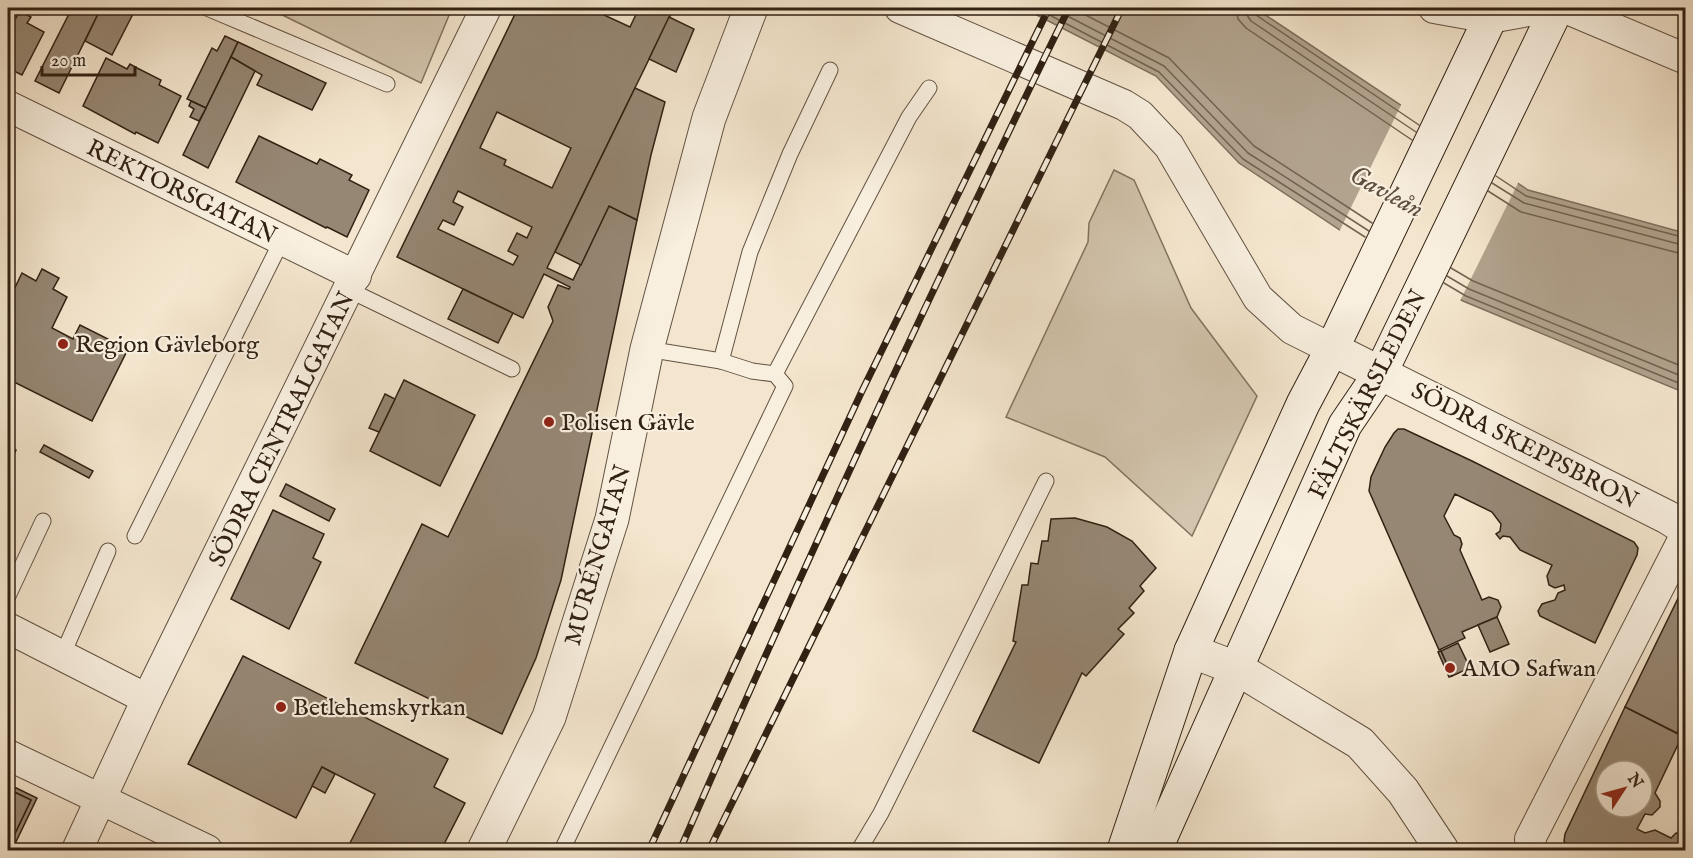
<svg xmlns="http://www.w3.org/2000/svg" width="1693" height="858" font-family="'IM FELL English',serif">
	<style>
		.green { fill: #d3c5ae; stroke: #827360; stroke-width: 1.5 }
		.water { fill: #b2a38e; stroke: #7e6f5d; stroke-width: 1.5 }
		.pier { fill: #f4e6ce }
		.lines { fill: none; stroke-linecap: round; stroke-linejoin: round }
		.shore { stroke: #726250; stroke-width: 1.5 }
		.building { fill: #968774; stroke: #312113; stroke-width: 1.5; fill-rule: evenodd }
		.service-casing { stroke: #625242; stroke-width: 17 }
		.minor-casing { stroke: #625242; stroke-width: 32 }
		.tertiary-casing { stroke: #625242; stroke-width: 35 }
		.secondary-casing { stroke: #312113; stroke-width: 35 }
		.service { stroke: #f8efdf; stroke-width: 15 }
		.minor { stroke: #f8efdf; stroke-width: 30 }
		.tertiary { stroke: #f8efdf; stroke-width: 33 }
		.secondary { stroke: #f8efdf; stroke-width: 33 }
		.rail-casing { stroke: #312113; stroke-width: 7 }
		.rail { stroke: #f8efdf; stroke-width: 4.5; stroke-dasharray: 14; stroke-linecap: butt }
		.poi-dot { fill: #8f2418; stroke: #f8efdf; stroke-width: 2 }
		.labels { text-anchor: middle; stroke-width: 4.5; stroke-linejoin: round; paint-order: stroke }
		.street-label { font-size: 24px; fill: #312113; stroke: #f8efdf }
		.poi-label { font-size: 24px; fill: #312113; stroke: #f8efdf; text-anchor: start }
		.water-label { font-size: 26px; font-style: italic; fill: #5e4e3e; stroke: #f8efdf }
	</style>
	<rect width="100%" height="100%" fill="#f4e6ce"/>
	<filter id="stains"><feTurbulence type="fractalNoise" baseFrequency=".00333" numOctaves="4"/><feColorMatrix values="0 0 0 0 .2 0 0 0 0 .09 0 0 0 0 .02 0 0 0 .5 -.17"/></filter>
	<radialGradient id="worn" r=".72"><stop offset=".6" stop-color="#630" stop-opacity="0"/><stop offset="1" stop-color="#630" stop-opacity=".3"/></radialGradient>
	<g class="green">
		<path d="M 268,8 L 452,8 L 421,83 Z"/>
		<path d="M 1114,170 L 1134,180 L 1191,308 L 1257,396 L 1192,536 L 1105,457 L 1006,417 L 1088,242 L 1089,223 Z"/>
	</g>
	<path class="water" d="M 1023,8 L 1255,8 L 1528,190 L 1685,233 L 1685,393 L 1463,301 L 1340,230 L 1239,163 L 1156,76 Z"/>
	<path class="pier" d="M 1402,103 L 1519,181 L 1459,303 L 1339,232 Z"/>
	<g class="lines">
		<g class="shore">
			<path d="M 1036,8 L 1159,72 L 1243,159 L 1365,237"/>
			<path d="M 1052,8 L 1164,66 L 1248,153 L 1369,231"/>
			<path d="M 1072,8 L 1169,58 L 1254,146 L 1372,223"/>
			<path d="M 1236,8 L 1238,19 L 1246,28 L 1412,140"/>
			<path d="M 1245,8 L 1247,15 L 1251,21 L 1416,132"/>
			<path d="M 1253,8 L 1256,15 L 1419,125"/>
			<path d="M 1496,176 L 1526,196 L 1686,238"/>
			<path d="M 1492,183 L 1524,203 L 1686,246"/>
			<path d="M 1488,191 L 1521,212 L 1686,255"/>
			<path d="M 1451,268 L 1473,281 L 1686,368"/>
			<path d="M 1447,276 L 1469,289 L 1686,378"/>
			<path d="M 1444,283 L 1466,296 L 1686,386"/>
		</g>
	</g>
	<g class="building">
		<path d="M 72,8 L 101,8 L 59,93 L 35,81 Z"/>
		<path d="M 101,8 L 136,8 L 112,55 L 85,41 Z"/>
		<path d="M 518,8 L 589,8 L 630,27 L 639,8 L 674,8 L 547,268 L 573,280 L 609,206 L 637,220 L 561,580 L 536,658 L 502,734 L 355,663 L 422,524 L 448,537 L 553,321 L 548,307 L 558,285 L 569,289 L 570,287 L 544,274 L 523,318 L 397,257 ZM 497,112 L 571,148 L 552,188 L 504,165 L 506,160 L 480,148 ZM 458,191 L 532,227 L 527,238 L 517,233 L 508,251 L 518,256 L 513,265 L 438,229 L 443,220 L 454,225 L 463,207 L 453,202 Z"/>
		<path d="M 19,11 L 31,17 L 27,23 L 44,32 L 22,75 L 8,68 L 8,14 L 16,18 Z"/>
		<path d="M 669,17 L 694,29 L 676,72 L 649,59 Z"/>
		<path d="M 225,36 L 238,42 L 206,108 L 187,99 L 212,48 L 217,51 Z"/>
		<path d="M 238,42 L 326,83 L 312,110 L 257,85 L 262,75 L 231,57 Z"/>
		<path d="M 231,57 L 255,71 L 208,168 L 183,155 Z"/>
		<path d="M 106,58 L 127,69 L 130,64 L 137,68 L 161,80 L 159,85 L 181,96 L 158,143 L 136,132 L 135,134 L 83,106 Z"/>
		<path d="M 635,88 L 665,102 L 651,155 L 637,220 L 609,206 L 581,265 L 555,252 Z"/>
		<path d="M 191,101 L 206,108 L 199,121 L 190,117 L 194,109 L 189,106 Z"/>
		<path d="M 259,136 L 317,164 L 320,159 L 352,175 L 349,180 L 369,190 L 347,237 L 327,227 L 326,228 L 236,182 Z"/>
		<path d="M 42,269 L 59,278 L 53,289 L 67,297 L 52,328 L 73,339 L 80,325 L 128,349 L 92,421 L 8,379 L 8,302 L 22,273 L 36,281 Z"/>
		<path d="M 463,289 L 513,313 L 498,343 L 448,319 Z"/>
		<path d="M 404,380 L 475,415 L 440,486 L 370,451 Z"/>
		<path d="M 385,394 L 395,399 L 379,432 L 369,428 Z"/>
		<path d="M 1398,429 L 1404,429 L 1472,461 L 1634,542 L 1638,548 L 1637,555 L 1595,643 L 1540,616 L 1538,611 L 1542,604 L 1555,600 L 1558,593 L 1565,590 L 1564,585 L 1555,588 L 1549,585 L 1547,576 L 1552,565 L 1520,550 L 1510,537 L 1503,536 L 1500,539 L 1496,534 L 1500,531 L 1501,524 L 1492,512 L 1455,494 L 1444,516 L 1454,535 L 1460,538 L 1462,544 L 1460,550 L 1482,600 L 1489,597 L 1498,600 L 1501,607 L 1497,617 L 1462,632 L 1465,638 L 1439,650 L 1369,491 L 1371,477 L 1385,447 L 1394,433 Z"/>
		<path d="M 44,445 L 93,471 L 89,478 L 40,452 Z"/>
		<path d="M 8,446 L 16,450 L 8,468 Z"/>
		<path d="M 286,484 L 335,509 L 329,521 L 280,496 Z"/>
		<path d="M 273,510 L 324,534 L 313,558 L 321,562 L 289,629 L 231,599 Z"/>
		<path d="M 1075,518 L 1107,527 L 1132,541 L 1156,568 L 1140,586 L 1144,591 L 1129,608 L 1134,613 L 1118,629 L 1124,634 L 1086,676 L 1082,673 L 1039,763 L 973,731 L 1016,642 L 1013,641 L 1022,585 L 1028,585 L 1031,563 L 1038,564 L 1042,541 L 1048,541 L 1051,519 Z"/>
		<path d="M 1686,582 L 1686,719 L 1684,719 L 1677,733 L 1625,707 Z"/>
		<path d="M 1497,617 L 1509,644 L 1490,652 L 1478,625 Z"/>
		<path d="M 1458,643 L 1470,668 L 1452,676 L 1441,651 Z"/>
		<path d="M 1441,651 L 1452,676 L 1449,677 L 1438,652 Z"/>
		<path d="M 243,656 L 448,759 L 434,787 L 465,803 L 441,850 L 360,850 L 349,845 L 375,794 L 322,767 L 296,818 L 188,764 Z"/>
		<path d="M 1625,707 L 1682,736 L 1655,793 L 1660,801 L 1660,807 L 1652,815 L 1645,814 L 1637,829 L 1645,833 L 1655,830 L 1671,838 L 1676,833 L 1683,834 L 1686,837 L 1686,850 L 1574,850 L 1569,848 L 1564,841 L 1565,834 ZM 1606,771 L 1642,771 L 1642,807 L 1606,807 Z"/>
		<path d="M 322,767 L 335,774 L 325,793 L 312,786 Z"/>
		<path d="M 8,784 L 37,798 L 12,850 L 8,850 L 8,848 L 31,800 L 8,789 Z"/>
		<path d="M 8,789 L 31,800 L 8,848 Z"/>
	</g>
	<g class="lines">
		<g class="service-casing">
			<g id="service">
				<path d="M 207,8 L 387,84"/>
				<path d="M 349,290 L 512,369"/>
				<path d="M 721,361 L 750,252 L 790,154 L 830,70"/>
				<path d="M 775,374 L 909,117 L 929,88"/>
				<path d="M 135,536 L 282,240"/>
				<path d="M 8,596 L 43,521"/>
				<path d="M 62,656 L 108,551"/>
				<path d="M 562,850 L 785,386 L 775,374 L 752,371 L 721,361 L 647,349"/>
				<path d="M 859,850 L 881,813 L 1046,481"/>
			</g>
		</g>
		<g class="minor-casing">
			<g id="minor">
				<path d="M 900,8 L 1124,105 L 1140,115 L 1169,146 L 1258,298 L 1292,329 L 1332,349"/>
				<path d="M 1434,8 L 1490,18 L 1545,8"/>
				<path d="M 1565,8 L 1686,59"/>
				<path d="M 8,106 L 356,276"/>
				<path d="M 8,628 L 147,699"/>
				<path d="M 8,755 L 207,850"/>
				<path d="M 77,850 L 147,699 L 486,8"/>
				<path d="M 1532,850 L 1530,839 L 1686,534"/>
			</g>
		</g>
		<g class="tertiary-casing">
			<g id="tertiary">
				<path d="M 1332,349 L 1667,517 L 1686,529"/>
				<path d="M 1191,651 L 1238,669 L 1360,743 L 1403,791 L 1442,850"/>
				<path d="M 484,850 L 549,717 L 612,519 L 647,349 L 709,118 L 751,8"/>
			</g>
		</g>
		<g class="secondary-casing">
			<g id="secondary">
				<path d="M 1124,850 L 1191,651 L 1303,404 L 1332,349 L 1495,8"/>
				<path d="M 1155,850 L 1345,425 L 1381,372 L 1557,8"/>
			</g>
		</g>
		<use href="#service" class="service"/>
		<use href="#minor" class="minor"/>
		<use href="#tertiary" class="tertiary"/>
		<use href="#secondary" class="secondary"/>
		<g class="rail-casing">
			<g id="rail">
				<path d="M 649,850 L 862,391 L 1049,8"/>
				<path d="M 680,850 C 773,635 871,421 972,209 C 1004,142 1036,74 1069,8"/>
				<path d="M 709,850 L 1122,8"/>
			</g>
		</g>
		<use href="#rail" class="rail"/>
	</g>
	<g class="poi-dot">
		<circle cx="63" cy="344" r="6"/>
		<circle cx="549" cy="422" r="6"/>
		<circle cx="1450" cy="668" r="6"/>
		<circle cx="281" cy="707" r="6"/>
	</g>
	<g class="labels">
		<g class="street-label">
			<text transform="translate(182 191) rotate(26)" y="8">REKTORSGATAN</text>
			<text transform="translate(1367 394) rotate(-63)" y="8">FÄLTSKÄRSLEDEN</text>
			<text transform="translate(281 429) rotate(-64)" y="8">SÖDRA CENTRALGATAN</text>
			<text transform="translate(1525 445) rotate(27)" y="8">SÖDRA SKEPPSBRON</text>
			<text transform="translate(597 555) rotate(-74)" y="8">MURÉNGATAN</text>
		</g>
		<g class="poi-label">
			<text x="75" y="352">Region Gävleborg</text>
			<text x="561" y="430">Polisen Gävle</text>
			<text x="1462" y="676">AMO Safwan</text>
			<text x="293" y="715">Betlehemskyrkan</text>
		</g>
		<g class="water-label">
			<text transform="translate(1387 191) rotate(29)" y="9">Gavleån</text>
		</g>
	</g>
	<rect width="1693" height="858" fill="none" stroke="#f4e6ce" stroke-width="30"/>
	<rect x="9" y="9" width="1675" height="840" fill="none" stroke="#312113" stroke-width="3"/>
	<rect x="15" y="15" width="1663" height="828" fill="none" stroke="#312113" stroke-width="1.5"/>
	<g transform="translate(1624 789) rotate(54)"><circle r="28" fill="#f8efdf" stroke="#a89d8d" stroke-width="1.5"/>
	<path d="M0-4.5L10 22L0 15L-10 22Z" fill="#8f2418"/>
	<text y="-9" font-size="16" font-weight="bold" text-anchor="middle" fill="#312113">N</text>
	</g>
	<path d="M42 66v9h93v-9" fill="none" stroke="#312113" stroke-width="3"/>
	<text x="51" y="66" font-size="18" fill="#312113" stroke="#f8efdf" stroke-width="4.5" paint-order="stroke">20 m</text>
	<rect width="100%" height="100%" filter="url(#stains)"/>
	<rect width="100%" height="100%" fill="url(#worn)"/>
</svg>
